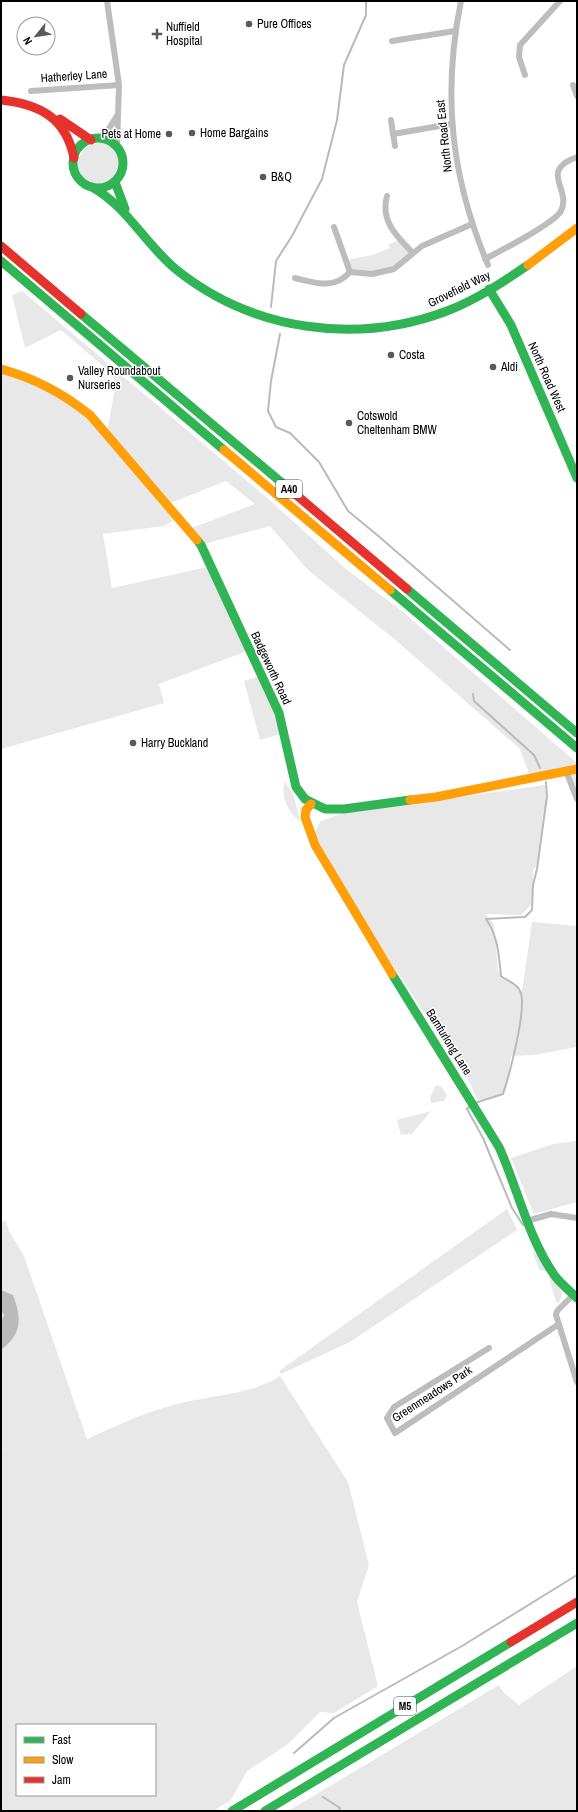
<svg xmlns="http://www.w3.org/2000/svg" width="578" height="1812" font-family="'Archivo Narrow',sans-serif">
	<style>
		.green { fill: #e8e8e8; fill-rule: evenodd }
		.water { fill: #bababa }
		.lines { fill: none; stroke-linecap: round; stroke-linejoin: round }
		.stream { stroke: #bababa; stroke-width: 2 }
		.street { stroke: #bdbdbd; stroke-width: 6 }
		.fast { stroke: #30b455; stroke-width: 9 }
		.slow { stroke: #ff9f0a; stroke-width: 9 }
		.jam { stroke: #e5322d; stroke-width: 9 }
		.poi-dot { fill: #595959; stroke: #fff; stroke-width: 1.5 }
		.labels { text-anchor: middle; stroke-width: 3; stroke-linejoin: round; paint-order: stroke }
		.shield { fill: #fff; stroke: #4c4c4c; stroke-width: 1 }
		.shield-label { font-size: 11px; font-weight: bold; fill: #000 }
		.poi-label { font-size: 12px; fill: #000; stroke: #fff; text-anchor: start }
		.street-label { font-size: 12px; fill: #000; stroke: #fff }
	</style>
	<rect width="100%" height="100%" fill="#fff"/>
	<g class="green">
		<circle cx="99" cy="164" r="21"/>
		<path d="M 399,240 L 413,253 L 386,271 L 350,272 L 347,260 L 372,255 L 390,248 L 388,245 Z"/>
		<path d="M 22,291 L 265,496 L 346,569 L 403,612 L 577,763 L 577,796 L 566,771 L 531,779 L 520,749 L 399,643 L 308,570 L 270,526 L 201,545 L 189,529 L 255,504 L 226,481 L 168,504 L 179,517 L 164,526 L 103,534 L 112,588 L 212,566 L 250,650 L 159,684 L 164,703 L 1,749 L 1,369 L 69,398 L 107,433 L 116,382 L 111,373 L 61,330 L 25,348 L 12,295 Z"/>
		<path d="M 263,675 L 283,733 L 260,740 L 244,681 Z"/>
		<path d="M 285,781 L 294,796 L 300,822 C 288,811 280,798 285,781 Z"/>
		<path d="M 545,785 L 547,806 L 543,813 L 538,862 L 533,871 L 533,903 L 521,915 L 485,914 L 494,924 L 498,970 L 502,978 L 510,982 L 522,992 L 532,922 L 577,926 L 577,1047 L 535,1055 L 511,1056 L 506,1090 L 503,1094 L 478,1101 L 467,1077 L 374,937 L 316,837 L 315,831 L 321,821 L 344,813 Z"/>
		<path d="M 436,1085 L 442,1087 L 447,1096 L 444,1101 L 431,1103 L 430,1097 Z"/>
		<path d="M 431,1111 L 412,1134 L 401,1135 L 397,1120 Z"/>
		<path d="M 577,1141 L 577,1202 L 534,1214 L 511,1158 L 553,1144 Z"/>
		<path d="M 507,1209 L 517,1230 L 350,1342 L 281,1374 L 279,1371 Z"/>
		<path d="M 6,1221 L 10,1233 L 24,1256 L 87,1439 C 115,1426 144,1413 173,1405 C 208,1395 249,1396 280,1376 L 348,1482 L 369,1565 L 357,1602 L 378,1686 L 334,1713 L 320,1712 L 287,1745 L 247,1771 L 231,1800 L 213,1811 L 1,1811 L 1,1452 L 3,1450 L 1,1447 L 1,1222 ZM 17,1725 L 155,1725 L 155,1795 L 17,1795 Z"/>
		<path d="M 536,1253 L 561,1290 L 562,1296 L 559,1303 L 556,1302 L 548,1274 L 543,1270 L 540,1271 L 533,1254 Z"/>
		<path d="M 577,1666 L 577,1811 L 288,1811 L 499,1685 L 503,1692 L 519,1705 Z"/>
	</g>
	<path class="water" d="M 1,1290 L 13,1295 C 22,1319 22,1334 1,1350 L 1,1322 L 4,1315 L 1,1310 Z"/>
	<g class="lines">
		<g class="stream">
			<path d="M 271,307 L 276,261 L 292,236 L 322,179 L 337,120 L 344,65 L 366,15 L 366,1"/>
			<path d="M 280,334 L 271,381 L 268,411 L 276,427 L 290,433 L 319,462 L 348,511 L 376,534 L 510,650"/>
			<path d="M 473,694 L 474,701 L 534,755 L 540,768"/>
			<path d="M 475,1103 L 503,1094 C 509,1076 528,1006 520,991 C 517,983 507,981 501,976 C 499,956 498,936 486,919 L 525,917 L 532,910 L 533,885 L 537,869 L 547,796 L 546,782"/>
			<path d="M 471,1105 L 467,1109 L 483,1138 L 512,1208 L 523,1225"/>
			<path d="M 294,1753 L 334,1718 L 462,1646 L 577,1575"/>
			<path d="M 323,1797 L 340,1808 L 339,1811"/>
		</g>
		<g class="street">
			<path d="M 107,1 L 119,85 L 117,147"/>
			<path d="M 461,1 C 442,95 451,177 488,265"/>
			<path d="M 392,41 L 455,31"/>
			<path d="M 525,75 L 519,57 L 520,45 L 560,1"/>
			<path d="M 573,85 L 577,96"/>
			<path d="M 31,91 L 119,85"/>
			<path d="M 391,120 L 395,146"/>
			<path d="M 393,134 L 451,124"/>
			<path d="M 100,138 L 108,130 L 118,114"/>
			<path d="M 387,196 C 380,221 397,237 413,253"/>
			<path d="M 334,227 L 350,272"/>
			<path d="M 485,259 C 500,251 554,224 561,211 C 572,189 538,171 577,157"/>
			<path d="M 350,272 L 372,274 L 394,269 L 422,246 L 472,224"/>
			<path d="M 295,278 C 316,283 334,290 350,272"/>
			<path d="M 566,771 L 577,799"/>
			<path d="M 527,1221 L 551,1214 L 577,1218"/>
			<path d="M 573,1295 L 557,1311 L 556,1315 L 577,1382"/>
			<path d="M 489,1348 L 394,1407 L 387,1418 L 395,1433 L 559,1324"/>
		</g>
		<g class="fast">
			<circle cx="98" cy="163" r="25"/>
			<path d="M 115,182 L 125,209"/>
			<path d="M 92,187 C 128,207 146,246 178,271 C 254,331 357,345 447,311 C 476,300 503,282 528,265"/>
			<path d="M 1,261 L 224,450"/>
			<path d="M 489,289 L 511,325 L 577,478"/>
			<path d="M 81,314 L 294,493"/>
			<path d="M 197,540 L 201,545 L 279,713 L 296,787 L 305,799 L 325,809 L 344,809 L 410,800"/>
			<path d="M 407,589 L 577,733"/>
			<path d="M 390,590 L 577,748"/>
			<path d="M 392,974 L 499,1147 C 518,1189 528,1238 555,1276 C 561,1284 570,1291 577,1298"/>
			<path d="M 232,1811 L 511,1642"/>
			<path d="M 265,1811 L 577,1623"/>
		</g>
		<g class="slow">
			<path d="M 528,265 L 577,228"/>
			<path d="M 1,369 C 35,378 63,393 90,415 L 197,540"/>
			<path d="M 224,450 L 390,590"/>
			<path d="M 410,800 L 436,797 L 577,769"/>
			<path d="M 311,804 L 306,810 L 305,817 L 315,845 L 392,974"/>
		</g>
		<g class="jam">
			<path d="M 1,100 C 40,104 66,118 74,158"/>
			<path d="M 60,119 L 91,140"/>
			<path d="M 1,246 L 81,314"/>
			<path d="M 294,493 L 407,589"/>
			<path d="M 511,1642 L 577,1602"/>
		</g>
	</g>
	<g class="poi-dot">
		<circle cx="249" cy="24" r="4"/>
		<path d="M155 28h4v4h4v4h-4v4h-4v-4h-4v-4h4z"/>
		<circle cx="192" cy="133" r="4"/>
		<circle cx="169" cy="134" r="4"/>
		<circle cx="263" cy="177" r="4"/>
		<circle cx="391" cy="355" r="4"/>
		<circle cx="493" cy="367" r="4"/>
		<circle cx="70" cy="378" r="4"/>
		<circle cx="349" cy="423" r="4"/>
		<circle cx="133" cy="743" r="4"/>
	</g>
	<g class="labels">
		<g class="shield">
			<rect x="276" y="480" width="26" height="18" rx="3"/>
			<rect x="394" y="1697" width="22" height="18" rx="3"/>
		</g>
		<g class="shield-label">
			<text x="289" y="493">A40</text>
			<text x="405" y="1710">M5</text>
		</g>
		<g class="poi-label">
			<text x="257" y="28">Pure Offices</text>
			<text x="166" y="31">Nuffield<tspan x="166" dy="14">Hospital</tspan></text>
			<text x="200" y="137">Home Bargains</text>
			<text x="161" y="138" text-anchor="end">Pets at Home</text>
			<text x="271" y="181">B&amp;Q</text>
			<text x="399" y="359">Costa</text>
			<text x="501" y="371">Aldi</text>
			<text x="78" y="375">Valley Roundabout<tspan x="78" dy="14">Nurseries</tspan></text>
			<text x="357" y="420">Cotswold<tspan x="357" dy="14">Cheltenham BMW</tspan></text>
			<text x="141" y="747">Harry Buckland</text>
		</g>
		<g class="street-label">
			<text transform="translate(74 76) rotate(-4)" y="4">Hatherley Lane</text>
			<text transform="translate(444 136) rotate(-96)" y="4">North Road East</text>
			<text transform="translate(459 289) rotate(-26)" y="4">Grovefield Way</text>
			<text transform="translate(547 377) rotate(66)" y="4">North Road West</text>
			<text transform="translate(271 668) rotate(65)" y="4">Badgeworth Road</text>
			<text transform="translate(449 1042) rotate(58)" y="4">Bamfurlong Lane</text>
			<text transform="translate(432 1394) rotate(-33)" y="4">Greenmeadows Park</text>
		</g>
	</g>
	<rect width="578" height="1812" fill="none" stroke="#000000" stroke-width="4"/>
	<rect x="16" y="1724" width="140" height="72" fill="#ffffff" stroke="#999999"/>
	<rect x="24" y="1737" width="20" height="6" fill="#30b455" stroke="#999999"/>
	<text x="52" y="1744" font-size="12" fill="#000000">Fast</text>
	<rect x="24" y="1757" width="20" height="6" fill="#ff9f0a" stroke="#999999"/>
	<text x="52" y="1764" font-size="12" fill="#000000">Slow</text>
	<rect x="24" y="1777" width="20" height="6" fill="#e5322d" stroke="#999999"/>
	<text x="52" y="1784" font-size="12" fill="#000000">Jam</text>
	<g transform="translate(36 36) rotate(240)"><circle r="19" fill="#ffffff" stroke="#999999"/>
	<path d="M0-3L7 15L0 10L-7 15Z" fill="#595959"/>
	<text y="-6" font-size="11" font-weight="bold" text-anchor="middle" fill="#000000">N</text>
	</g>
</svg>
